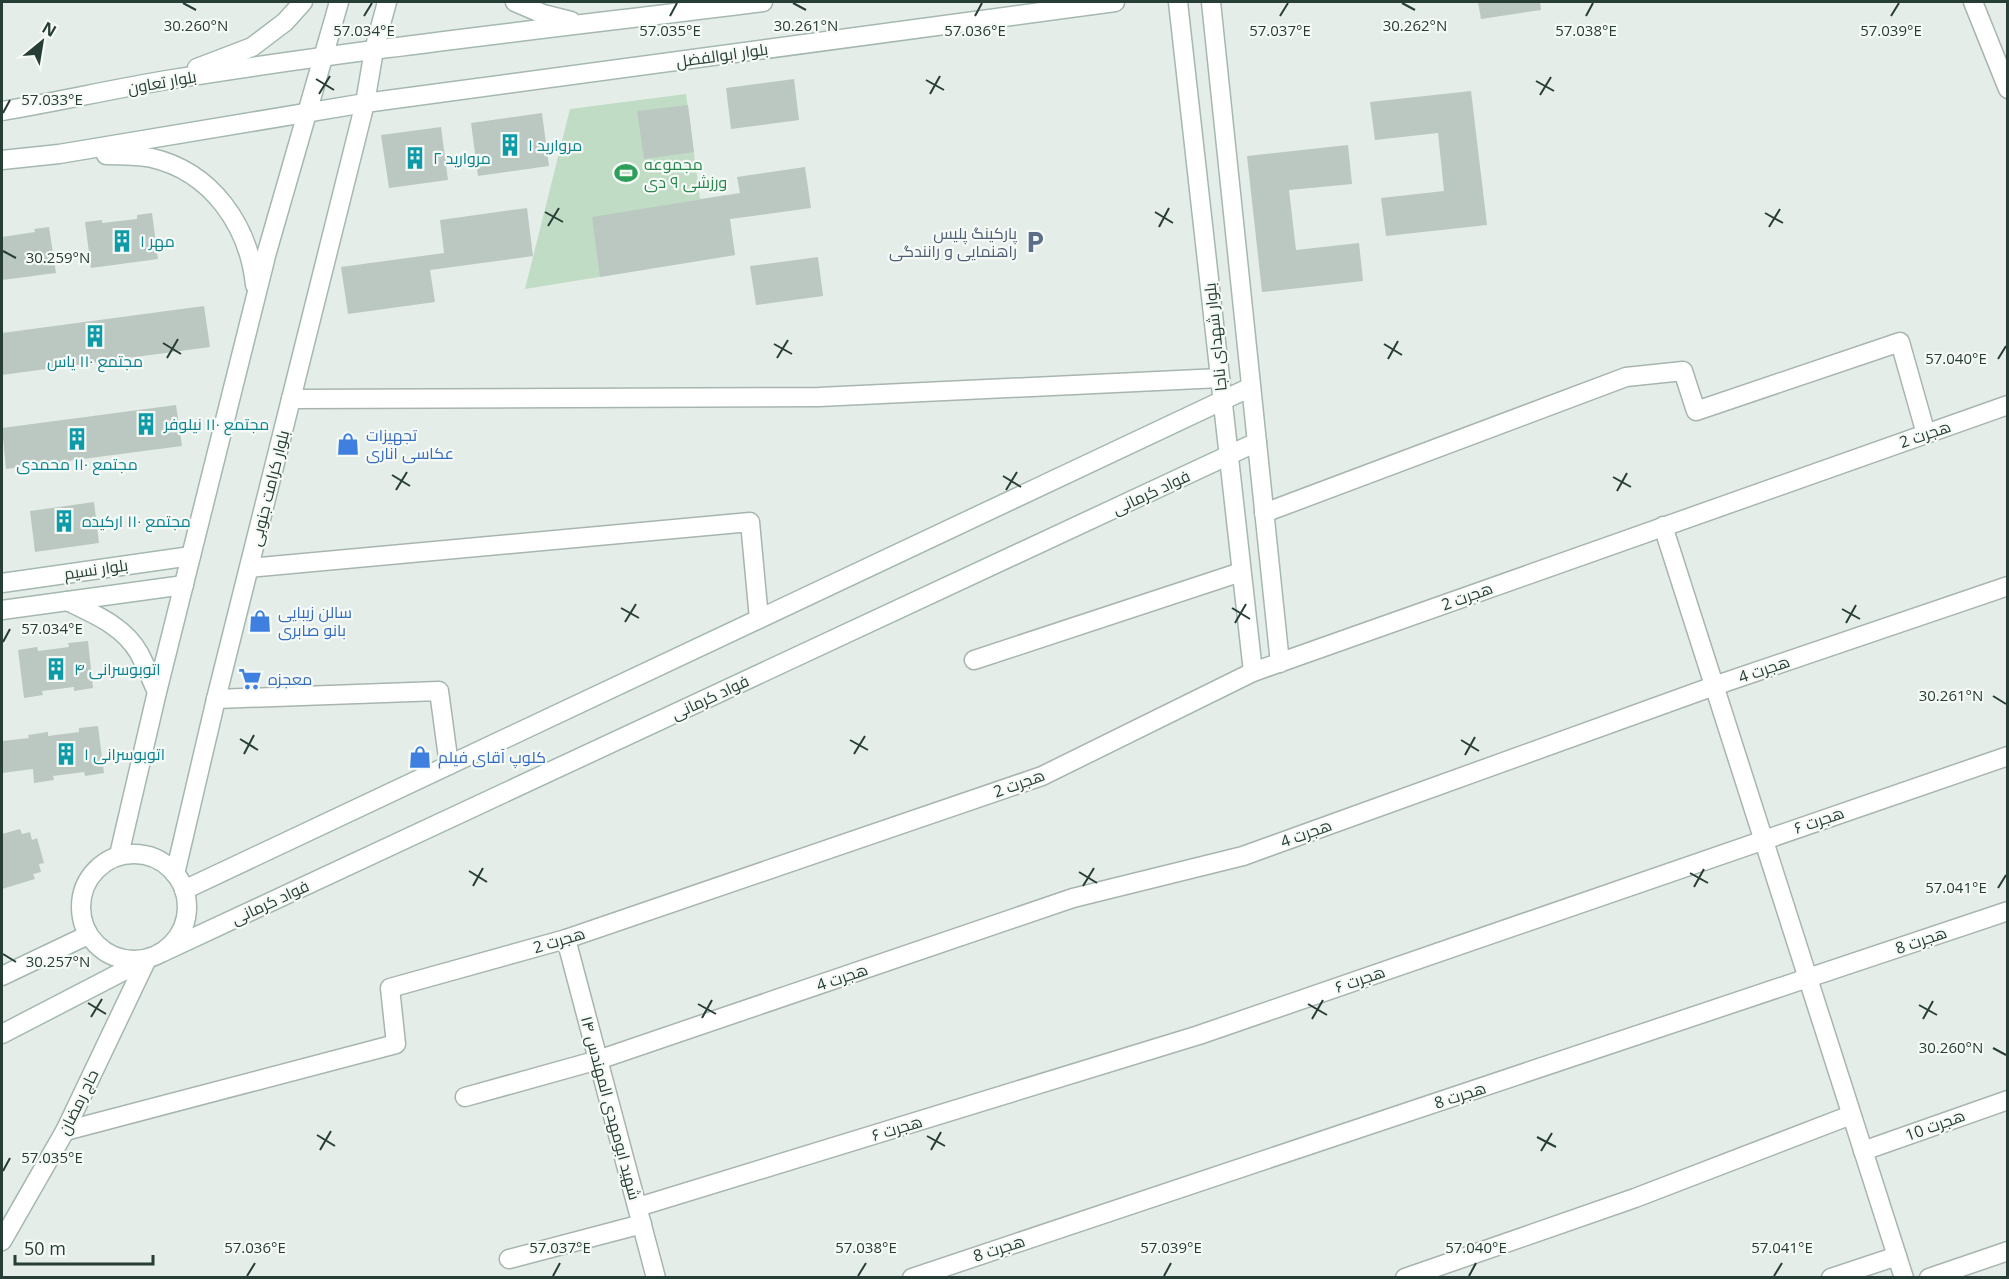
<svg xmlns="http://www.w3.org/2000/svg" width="2009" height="1279" font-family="'Open Sans',Cairo,sans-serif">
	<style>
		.green { fill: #c0dcc5 }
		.building { fill: #bbc8c2 }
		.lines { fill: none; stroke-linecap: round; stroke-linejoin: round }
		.street-casing { stroke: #a8b5af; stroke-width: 21 }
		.secondary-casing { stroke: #a4b8b0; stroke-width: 21 }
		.street { stroke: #fff; stroke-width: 18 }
		.secondary { stroke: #fff; stroke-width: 18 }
		.ticks { fill: none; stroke: #263e35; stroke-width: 2 }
		.labels { text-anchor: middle; stroke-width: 4.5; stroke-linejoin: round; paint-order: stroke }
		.street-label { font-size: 16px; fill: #263e35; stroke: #f6faf7 }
		.culture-label { font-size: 16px; fill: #0d838f; stroke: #f6faf7; text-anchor: start }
		.leisure-label { font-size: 16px; fill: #27864d; stroke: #f6faf7; text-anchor: start }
		.service-label { font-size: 16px; fill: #4e5e75; stroke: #f6faf7; text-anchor: end }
		.shop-label { font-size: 16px; fill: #366cbe; stroke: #f6faf7; text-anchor: start }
		.ticks-label { font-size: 15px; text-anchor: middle; fill: #263e35; stroke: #f6faf7; stroke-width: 4.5; stroke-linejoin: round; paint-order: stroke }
	</style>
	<rect width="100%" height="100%" fill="#e5ede9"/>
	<path class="green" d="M 686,94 L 700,199 L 726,195 L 735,255 L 525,289 L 570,109 Z"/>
	<g class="building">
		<path d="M 1478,2 L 1540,2 L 1541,10 L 1481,19 Z"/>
		<path d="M 794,79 L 799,120 L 731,129 L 726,88 Z"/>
		<path d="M 1471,91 L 1487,225 L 1386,236 L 1381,198 L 1444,191 L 1438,133 L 1375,140 L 1370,102 Z"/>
		<path d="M 688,105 L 694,152 L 644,159 L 637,111 Z"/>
		<path d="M 542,113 L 549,166 L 478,176 L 471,123 Z"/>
		<path d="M 441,127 L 448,180 L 389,188 L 381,135 Z"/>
		<path d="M 1348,145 L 1352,184 L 1289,190 L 1296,250 L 1359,243 L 1363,281 L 1262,292 L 1247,156 Z"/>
		<path d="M 805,167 L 811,208 L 730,219 L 735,255 L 600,277 L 592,217 L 740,193 L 737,177 Z"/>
		<path d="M 527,208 L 533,256 L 430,270 L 435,302 L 348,314 L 341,267 L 444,253 L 440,220 Z"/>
		<path d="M 152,213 L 158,259 L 91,268 L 85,222 L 102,220 L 102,223 L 137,219 L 137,215 Z"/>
		<path d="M 49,227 L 56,273 L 2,280 L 2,237 L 35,232 L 34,229 Z"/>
		<path d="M 818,257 L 823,296 L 756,305 L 750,266 Z"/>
		<path d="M 204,306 L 210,347 L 2,375 L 2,333 Z"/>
		<path d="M 176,405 L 182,446 L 6,469 L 2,428 Z"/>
		<path d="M 94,502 L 99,543 L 35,552 L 30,511 Z"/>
		<path d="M 88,641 L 93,688 L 74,691 L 74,687 L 42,691 L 43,695 L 24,698 L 18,650 L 37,647 L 38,651 L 69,647 L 68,643 Z"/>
		<path d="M 98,726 L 104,773 L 85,776 L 84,772 L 53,776 L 54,780 L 34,783 L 33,769 L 2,773 L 2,741 L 29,738 L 28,735 L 48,732 L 48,736 L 79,732 L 79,728 Z"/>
		<path d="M 20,829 L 22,834 L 30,832 L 32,840 L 37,838 L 44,863 L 39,864 L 41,872 L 33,874 L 35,879 L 2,889 L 2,834 Z"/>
	</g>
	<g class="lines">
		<g class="street-casing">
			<g id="street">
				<path d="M 1973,2 L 2008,89"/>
				<path d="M 291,399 L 819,397 L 1220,378"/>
				<path d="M 1264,513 L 1626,377 L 1683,371 L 1696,411 L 1900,342 L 1926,434"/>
				<path d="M 1663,526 L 1904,1278"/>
				<path d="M 249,568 L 750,522 L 759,619"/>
				<path d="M 974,660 L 1241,572"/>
				<path d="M 216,699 L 439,691 L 449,765"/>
				<path d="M 566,939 L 656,1278"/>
				<path d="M 465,1097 L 598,1060 L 1073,898 L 1243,856 L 1714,686 L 2008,586"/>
				<path d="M 65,1131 L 396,1044 L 390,988 L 566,939 L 1042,776 L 1253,672 L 2008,405"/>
				<path d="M 1863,1151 L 2008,1100"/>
				<path d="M 638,1207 L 1199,1035 L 2008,756"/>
				<path d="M 509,1259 L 642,1224"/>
				<path d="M 912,1278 L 2008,911"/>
				<path d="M 1405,1278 L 1635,1198 L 1851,1115"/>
				<path d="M 1831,1278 L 1897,1256"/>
				<path d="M 1929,1278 L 2008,1251"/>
			</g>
		</g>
		<g class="secondary-casing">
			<g id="secondary">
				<path d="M 515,2 L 543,14 L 571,21"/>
				<path d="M 1178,2 L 1253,672"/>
				<path d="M 1211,2 L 1280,663"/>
				<path d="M 197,68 L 252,47 L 285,22 L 303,2"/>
				<path d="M 2,111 C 57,102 112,89 167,80 C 365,48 564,27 763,2"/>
				<path d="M 106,155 C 121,155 136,155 152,158 C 212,172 249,226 255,285"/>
				<path d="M 2,160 L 59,154 L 365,103 L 1115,2"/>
				<path d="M 2,583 L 191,556"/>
				<path d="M 67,601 C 94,614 124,626 139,653 C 146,666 151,679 157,692"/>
				<path d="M 2,610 L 184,585"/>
				<circle cx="134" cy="907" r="53"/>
				<path d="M 119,855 L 157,692 L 267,252 L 339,2"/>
				<path d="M 175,874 L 216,699 L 365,103 L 374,50 L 387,2"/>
				<path d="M 184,890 L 1251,387"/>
				<path d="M 163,952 L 1257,442"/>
				<path d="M 2,976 L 88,935"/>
				<path d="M 2,1034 L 141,962"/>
				<path d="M 2,1241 L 65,1131 L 147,959"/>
			</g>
		</g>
		<use href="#street" class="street"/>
		<use href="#secondary" class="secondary"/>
	</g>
	<path class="ticks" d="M 183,3 L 196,10M 793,3 L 806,10M 1402,3 L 1415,10M 364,16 L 372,3M 670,16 L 677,3M 975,16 L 982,3M 1280,16 L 1288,3M 1586,16 L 1593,3M 1891,16 L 1899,3M 316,79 L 334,90M 926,80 L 944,90M 1536,81 L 1554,91M 319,94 L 330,76M 930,94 L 940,76M 1540,95 L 1551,77M 3,113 L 10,100M 545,212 L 563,222M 1155,212 L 1173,223M 1765,213 L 1783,223M 548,226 L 559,208M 1159,227 L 1169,208M 1769,227 L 1780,209M 3,251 L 16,258M 163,343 L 181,354M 774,344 L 792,354M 1384,344 L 1402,355M 167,358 L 178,339M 777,358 L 788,340M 1388,359 L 1398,341M 1998,359 L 2006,346M 392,475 L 410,486M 1003,476 L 1021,487M 1613,477 L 1631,487M 396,490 L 407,472M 1006,490 L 1017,472M 1617,491 L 1627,473M 621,608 L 639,618M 1232,608 L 1250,619M 1842,609 L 1860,619M 625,622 L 636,604M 1235,623 L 1246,604M 1846,623 L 1856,605M 3,642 L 10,629M 1993,696 L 2006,704M 240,739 L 258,750M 850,740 L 868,750M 1461,740 L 1479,751M 244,754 L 254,735M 854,754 L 865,736M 1465,755 L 1475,737M 469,871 L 487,882M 1079,872 L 1097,883M 1690,873 L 1708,883M 473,886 L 483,868M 1083,886 L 1094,868M 1694,887 L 1704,869M 1998,888 L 2006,875M 3,954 L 16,962M 88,1003 L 106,1014M 698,1004 L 716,1014M 1308,1004 L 1327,1015M 1919,1005 L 1937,1015M 91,1017 L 102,999M 702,1018 L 712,1000M 1312,1019 L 1323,1000M 1923,1019 L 1933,1001M 1993,1048 L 2006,1055M 317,1135 L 335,1146M 927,1136 L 945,1146M 1537,1137 L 1556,1147M 320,1150 L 331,1131M 931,1150 L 941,1132M 1541,1151 L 1552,1133M 3,1171 L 10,1158M 247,1276 L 255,1263M 553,1276 L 560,1263M 858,1276 L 866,1263M 1164,1276 L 1171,1263M 1469,1276 L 1476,1263M 1774,1276 L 1782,1263"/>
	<defs>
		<g id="building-bare" transform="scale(1.8)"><path d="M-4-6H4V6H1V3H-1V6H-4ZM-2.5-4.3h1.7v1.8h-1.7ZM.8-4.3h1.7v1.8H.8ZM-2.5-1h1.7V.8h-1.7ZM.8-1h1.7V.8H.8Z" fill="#0f9aa8" stroke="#f6faf7" stroke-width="2.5" paint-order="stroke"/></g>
		<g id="stadium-bare" transform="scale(1.8)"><path d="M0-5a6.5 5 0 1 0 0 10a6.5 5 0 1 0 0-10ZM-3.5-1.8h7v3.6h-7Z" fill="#2e9e5b" stroke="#f6faf7" stroke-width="2.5" paint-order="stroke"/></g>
		<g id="parking-bare" transform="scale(1.8)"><path d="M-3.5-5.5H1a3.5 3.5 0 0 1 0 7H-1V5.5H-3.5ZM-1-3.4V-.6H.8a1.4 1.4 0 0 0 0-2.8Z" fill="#5c6f8a" stroke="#f6faf7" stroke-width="2.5" paint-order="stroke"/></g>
		<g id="shop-bare" transform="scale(1.8)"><path d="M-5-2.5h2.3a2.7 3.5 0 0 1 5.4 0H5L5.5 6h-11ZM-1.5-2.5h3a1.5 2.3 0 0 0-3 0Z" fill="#3f7fe0" stroke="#f6faf7" stroke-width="2.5" paint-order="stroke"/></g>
		<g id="supermarket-bare" transform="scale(1.8)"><path d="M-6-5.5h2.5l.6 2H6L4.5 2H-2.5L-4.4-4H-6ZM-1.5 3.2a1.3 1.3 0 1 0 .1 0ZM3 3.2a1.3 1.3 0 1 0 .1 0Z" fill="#3f7fe0" stroke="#f6faf7" stroke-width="2.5" paint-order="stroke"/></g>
	</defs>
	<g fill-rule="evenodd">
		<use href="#building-bare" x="510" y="145"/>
		<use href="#building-bare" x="415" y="158"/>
		<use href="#stadium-bare" x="626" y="173"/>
		<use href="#building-bare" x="122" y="241"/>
		<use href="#parking-bare" x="1035" y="242"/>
		<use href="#building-bare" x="95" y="336"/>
		<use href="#building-bare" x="146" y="424"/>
		<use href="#building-bare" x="77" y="439"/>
		<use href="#shop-bare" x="348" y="444"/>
		<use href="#building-bare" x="64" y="521"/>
		<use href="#shop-bare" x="260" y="621"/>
		<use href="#building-bare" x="56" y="669"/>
		<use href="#supermarket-bare" x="250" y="679"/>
		<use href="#building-bare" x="66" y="754"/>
		<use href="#shop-bare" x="420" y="757"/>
	</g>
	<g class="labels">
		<g class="street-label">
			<text transform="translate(722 55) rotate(-8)" y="6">بلوار ابوالفضل</text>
			<text transform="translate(162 82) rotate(-10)" y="6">بلوار تعاون</text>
			<text transform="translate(1215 337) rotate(-96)" y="6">بلوار شهدای ناجا</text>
			<text transform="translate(1925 434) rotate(-19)" y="6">هجرت 2</text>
			<text transform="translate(269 488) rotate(-76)" y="6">بلوار کرامت جنوبی</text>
			<text transform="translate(1151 492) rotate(-25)" y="6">فواد کرمانی</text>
			<text transform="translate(96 569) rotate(-8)" y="6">بلوار نسیم</text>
			<text transform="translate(1467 596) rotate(-20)" y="6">هجرت 2</text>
			<text transform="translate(1764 669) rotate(-19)" y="6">هجرت 4</text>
			<text transform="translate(710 697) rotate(-25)" y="6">فواد کرمانی</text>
			<text transform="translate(1019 783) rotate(-20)" y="6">هجرت 2</text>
			<text transform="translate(1819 820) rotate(-19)" y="6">هجرت ۶</text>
			<text transform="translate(1306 833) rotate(-20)" y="6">هجرت 4</text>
			<text transform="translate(270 902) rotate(-25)" y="6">فواد کرمانی</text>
			<text transform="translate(559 940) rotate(-17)" y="6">هجرت 2</text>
			<text transform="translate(1921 940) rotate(-19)" y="6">هجرت 8</text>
			<text transform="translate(842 977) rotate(-19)" y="6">هجرت 4</text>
			<text transform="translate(1360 979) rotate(-19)" y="6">هجرت ۶</text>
			<text transform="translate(1460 1095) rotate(-18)" y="6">هجرت 8</text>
			<text transform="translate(78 1102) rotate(-64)" y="6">حاج رمضان</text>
			<text transform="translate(611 1108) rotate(75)" y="6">شهید ابومهدی المهندس ۱۴</text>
			<text transform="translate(1935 1125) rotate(-20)" y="6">هجرت 10</text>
			<text transform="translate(897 1128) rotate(-17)" y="6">هجرت ۶</text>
			<text transform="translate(999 1248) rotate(-18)" y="6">هجرت 8</text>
		</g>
		<g class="culture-label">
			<text x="528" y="151">مروارید ۱</text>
			<text x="433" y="164">مروارید ۲</text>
			<text x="140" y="247">مهر ۱</text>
			<text x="95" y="367" text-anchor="middle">مجتمع ۱۱۰ یاس</text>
			<text x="164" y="430">مجتمع ۱۱۰ نیلوفر</text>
			<text x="77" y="470" text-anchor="middle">مجتمع ۱۱۰ محمدی</text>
			<text x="82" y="527">مجتمع ۱۱۰ ارکیده</text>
			<text x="74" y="675">اتوبوسرانی ۴</text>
			<text x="84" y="760">اتوبوسرانی ۱</text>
		</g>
		<g class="leisure-label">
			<text x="644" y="170">مجموعه<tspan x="644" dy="18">ورزشی ۹ دی</tspan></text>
		</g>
		<g class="service-label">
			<text x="1017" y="239">پارکینگ پلیس<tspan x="1017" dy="18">راهنمایی و رانندگی</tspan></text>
		</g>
		<g class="shop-label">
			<text x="366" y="441">تجهیزات<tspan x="366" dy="18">عکاسی اناری</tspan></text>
			<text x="278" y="618">سالن زیبایی<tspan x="278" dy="18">بانو صابری</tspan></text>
			<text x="268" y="685">معجزه</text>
			<text x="438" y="763">کلوپ آقای فیلم</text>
		</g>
	</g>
	<g class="ticks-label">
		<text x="196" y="31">30.260°N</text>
		<text x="806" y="31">30.261°N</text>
		<text x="1415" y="31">30.262°N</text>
		<text x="364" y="36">57.034°E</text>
		<text x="670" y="36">57.035°E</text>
		<text x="975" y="36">57.036°E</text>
		<text x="1280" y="36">57.037°E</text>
		<text x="1586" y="36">57.038°E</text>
		<text x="1891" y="36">57.039°E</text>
		<text x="52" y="105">57.033°E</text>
		<text x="58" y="263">30.259°N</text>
		<text x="1956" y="364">57.040°E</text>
		<text x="52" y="634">57.034°E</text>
		<text x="1951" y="701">30.261°N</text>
		<text x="1956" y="893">57.041°E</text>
		<text x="58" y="967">30.257°N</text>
		<text x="1951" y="1053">30.260°N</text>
		<text x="52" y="1163">57.035°E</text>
		<text x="255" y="1253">57.036°E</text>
		<text x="560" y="1253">57.037°E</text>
		<text x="866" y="1253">57.038°E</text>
		<text x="1171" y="1253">57.039°E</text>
		<text x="1476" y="1253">57.040°E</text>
		<text x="1782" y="1253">57.041°E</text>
	</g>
	<rect width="2009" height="1279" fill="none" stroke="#263e35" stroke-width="6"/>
	<g transform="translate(42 42) rotate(30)" stroke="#f6faf7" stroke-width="4.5" paint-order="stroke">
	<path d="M0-4.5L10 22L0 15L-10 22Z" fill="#263e35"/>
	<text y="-9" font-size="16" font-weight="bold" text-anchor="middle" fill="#263e35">N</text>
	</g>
	<path d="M15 1255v9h138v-9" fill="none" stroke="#263e35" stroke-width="3"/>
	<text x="24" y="1255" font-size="18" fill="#263e35" stroke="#f6faf7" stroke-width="4.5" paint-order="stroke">50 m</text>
</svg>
